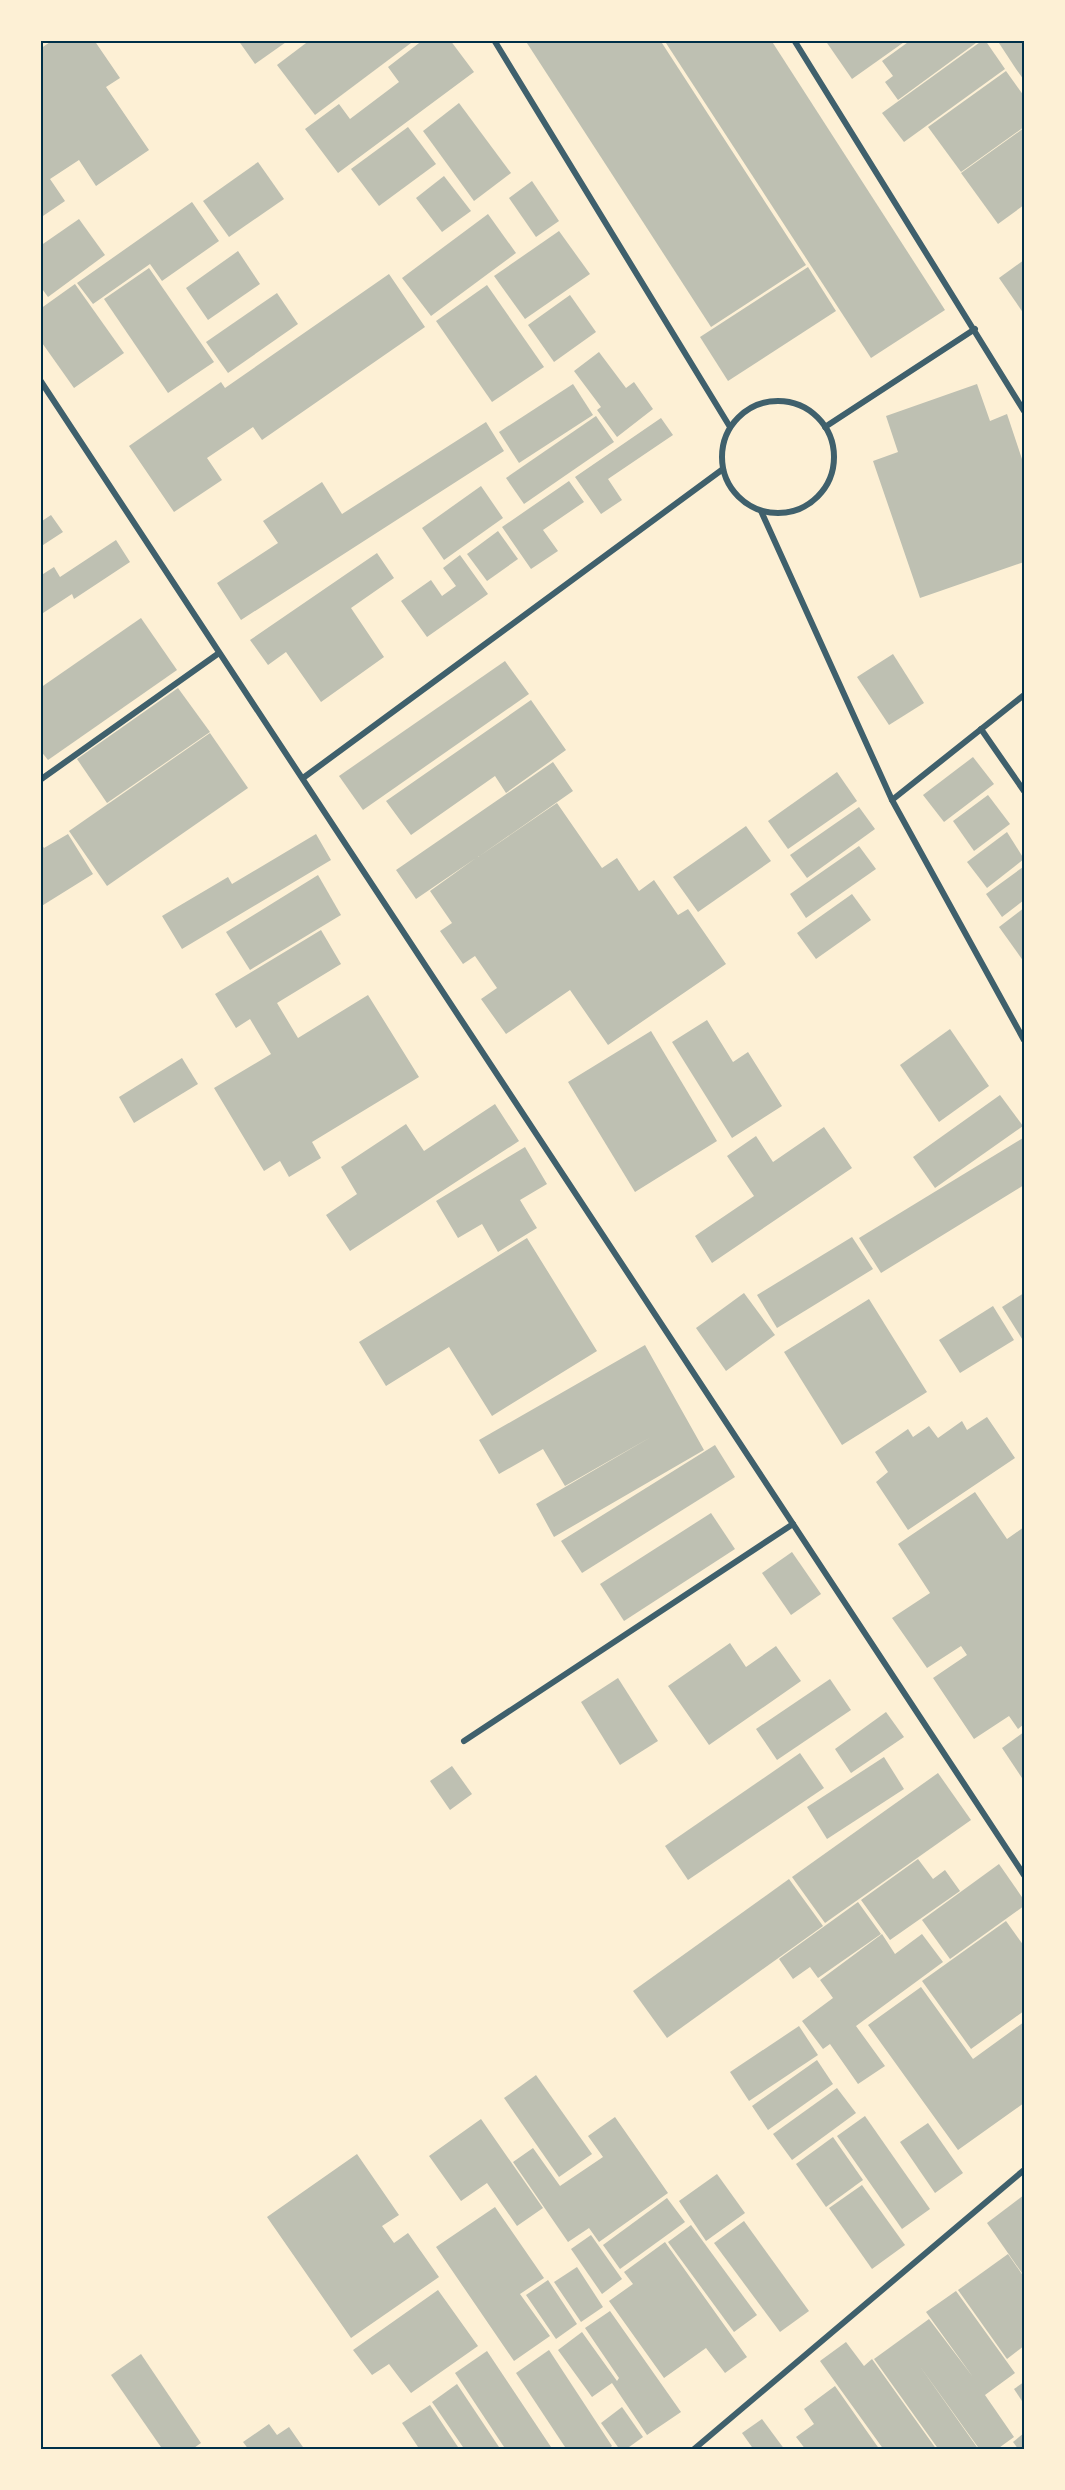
<svg xmlns="http://www.w3.org/2000/svg" width="1065" height="2490" font-family="Spectral,serif">
	<style>
		.building { fill: #bec0b2 }
		.lines { fill: none; stroke-linecap: round; stroke-linejoin: round }
		.minor { stroke: #3f606c; stroke-width: 6 }
		.neatline { fill: none; stroke: #003049; stroke-width: 2 }
	</style>
	<rect width="100%" height="100%" fill="#fdf0d5"/>
	<g class="building">
		<path d="M 53,40 L 94,40 L 120,78 L 106,87 L 149,150 L 96,186 L 79,160 L 50,179 L 65,201 L 40,218 L 40,49 Z"/>
		<path d="M 238,40 L 289,40 L 255,64 Z"/>
		<path d="M 310,40 L 415,40 L 315,115 L 277,65 Z"/>
		<path d="M 423,40 L 450,40 L 474,72 L 338,173 L 305,129 L 339,104 L 350,119 L 399,82 L 388,67 Z"/>
		<path d="M 525,40 L 660,40 L 806,265 L 711,327 Z"/>
		<path d="M 664,40 L 771,40 L 945,310 L 871,358 Z"/>
		<path d="M 825,40 L 907,40 L 852,79 Z"/>
		<path d="M 911,40 L 980,40 L 898,100 L 885,82 L 893,76 L 882,61 Z"/>
		<path d="M 983,40 L 985,40 L 1005,69 L 904,142 L 882,113 Z"/>
		<path d="M 997,40 L 1024,40 L 1024,80 L 1016,69 Z"/>
		<path d="M 1006,71 L 1024,96 L 1024,127 L 961,172 L 928,127 Z"/>
		<path d="M 459,103 L 511,173 L 474,201 L 423,131 Z"/>
		<path d="M 408,127 L 436,164 L 379,206 L 351,169 Z"/>
		<path d="M 1024,128 L 1024,205 L 998,224 L 961,173 Z"/>
		<path d="M 258,162 L 284,199 L 229,237 L 203,201 Z"/>
		<path d="M 444,176 L 471,211 L 442,232 L 416,198 Z"/>
		<path d="M 532,181 L 559,221 L 536,237 L 509,198 Z"/>
		<path d="M 192,202 L 219,241 L 162,281 L 150,264 L 93,304 L 77,283 Z"/>
		<path d="M 488,214 L 516,253 L 431,316 L 402,278 Z"/>
		<path d="M 79,219 L 105,255 L 48,297 L 40,286 L 40,246 Z"/>
		<path d="M 559,231 L 590,274 L 525,319 L 494,276 Z"/>
		<path d="M 238,251 L 260,284 L 208,320 L 186,288 Z"/>
		<path d="M 1024,260 L 1024,314 L 999,278 Z"/>
		<path d="M 808,267 L 836,311 L 728,381 L 700,337 Z"/>
		<path d="M 149,268 L 214,362 L 168,393 L 104,299 Z"/>
		<path d="M 389,274 L 425,327 L 262,440 L 253,427 L 207,458 L 222,480 L 174,512 L 129,446 L 221,382 L 225,388 Z"/>
		<path d="M 75,284 L 124,353 L 74,388 L 40,340 L 40,309 Z"/>
		<path d="M 487,285 L 544,367 L 492,402 L 436,321 Z"/>
		<path d="M 277,293 L 298,324 L 228,373 L 206,342 Z"/>
		<path d="M 570,295 L 596,332 L 554,362 L 528,325 Z"/>
		<path d="M 599,352 L 626,388 L 634,382 L 653,409 L 617,437 L 597,410 L 601,407 L 574,371 Z"/>
		<path d="M 573,384 L 593,415 L 519,463 L 499,432 Z"/>
		<path d="M 977,384 L 990,421 L 1007,414 L 1024,465 L 1024,562 L 920,598 L 873,461 L 898,452 L 886,416 Z"/>
		<path d="M 596,416 L 614,442 L 524,504 L 506,478 Z"/>
		<path d="M 661,418 L 673,435 L 608,479 L 622,500 L 601,514 L 575,477 Z"/>
		<path d="M 486,422 L 504,451 L 241,620 L 217,583 L 278,543 L 263,521 L 322,482 L 342,514 Z"/>
		<path d="M 569,481 L 584,502 L 543,530 L 558,551 L 531,569 L 502,527 Z"/>
		<path d="M 481,486 L 503,518 L 444,560 L 422,528 Z"/>
		<path d="M 51,515 L 63,532 L 40,547 L 40,518 L 42,521 Z"/>
		<path d="M 498,531 L 518,559 L 487,581 L 467,554 Z"/>
		<path d="M 116,540 L 130,562 L 74,599 L 72,594 L 40,615 L 40,576 L 54,567 L 60,577 Z"/>
		<path d="M 377,553 L 394,578 L 351,608 L 384,657 L 321,702 L 286,652 L 268,665 L 250,640 Z"/>
		<path d="M 460,555 L 488,594 L 427,637 L 401,601 L 431,580 L 442,596 L 456,586 L 443,568 Z"/>
		<path d="M 141,618 L 177,670 L 48,760 L 40,750 L 40,688 Z"/>
		<path d="M 893,654 L 924,703 L 889,725 L 857,677 Z"/>
		<path d="M 505,661 L 529,694 L 363,810 L 339,776 Z"/>
		<path d="M 178,688 L 210,732 L 107,803 L 77,759 Z"/>
		<path d="M 531,700 L 566,750 L 506,793 L 495,776 L 411,835 L 386,801 Z"/>
		<path d="M 210,733 L 248,788 L 107,886 L 69,831 Z"/>
		<path d="M 973,757 L 994,784 L 944,822 L 923,795 Z"/>
		<path d="M 553,762 L 573,791 L 478,857 L 557,803 L 602,868 L 617,858 L 639,891 L 654,880 L 678,915 L 688,909 L 726,964 L 608,1045 L 570,990 L 506,1034 L 481,999 L 497,988 L 475,956 L 463,964 L 440,931 L 452,923 L 430,891 L 476,858 L 416,899 L 396,870 Z"/>
		<path d="M 837,772 L 857,801 L 788,849 L 768,821 Z"/>
		<path d="M 988,795 L 1010,824 L 974,851 L 953,821 Z"/>
		<path d="M 859,807 L 875,829 L 807,878 L 790,855 Z"/>
		<path d="M 746,826 L 771,861 L 698,912 L 673,877 Z"/>
		<path d="M 1007,832 L 1024,859 L 987,888 L 967,862 Z"/>
		<path d="M 68,834 L 93,874 L 40,907 L 40,842 L 44,848 Z"/>
		<path d="M 316,834 L 331,860 L 182,949 L 162,916 L 228,877 L 232,884 Z"/>
		<path d="M 859,846 L 876,869 L 806,918 L 790,894 Z"/>
		<path d="M 1023,867 L 1024,900 L 1002,917 L 986,894 Z"/>
		<path d="M 318,875 L 341,915 L 250,970 L 226,932 Z"/>
		<path d="M 852,894 L 871,920 L 816,959 L 797,933 Z"/>
		<path d="M 1024,908 L 1024,962 L 999,927 Z"/>
		<path d="M 321,930 L 341,964 L 277,1003 L 298,1038 L 368,995 L 419,1077 L 312,1142 L 321,1158 L 289,1177 L 280,1161 L 264,1171 L 214,1088 L 271,1054 L 250,1019 L 236,1028 L 215,994 Z"/>
		<path d="M 707,1020 L 733,1062 L 748,1052 L 782,1106 L 732,1138 L 672,1042 Z"/>
		<path d="M 950,1029 L 989,1086 L 939,1122 L 900,1065 Z"/>
		<path d="M 651,1031 L 717,1141 L 635,1192 L 568,1082 Z"/>
		<path d="M 182,1058 L 198,1084 L 134,1123 L 119,1097 Z"/>
		<path d="M 1000,1095 L 1023,1126 L 935,1188 L 913,1157 Z"/>
		<path d="M 495,1104 L 519,1141 L 350,1251 L 326,1215 L 357,1194 L 341,1167 L 406,1124 L 424,1151 Z"/>
		<path d="M 824,1127 L 852,1168 L 712,1263 L 695,1236 L 754,1196 L 727,1156 L 756,1136 L 773,1162 Z"/>
		<path d="M 1023,1138 L 1024,1185 L 881,1273 L 859,1238 Z"/>
		<path d="M 525,1147 L 547,1184 L 520,1200 L 537,1228 L 498,1252 L 482,1224 L 458,1238 L 436,1201 Z"/>
		<path d="M 852,1237 L 873,1269 L 777,1328 L 757,1295 Z"/>
		<path d="M 527,1238 L 597,1351 L 492,1416 L 449,1347 L 386,1386 L 359,1342 Z"/>
		<path d="M 744,1293 L 775,1335 L 726,1371 L 696,1328 Z"/>
		<path d="M 1024,1293 L 1024,1342 L 1002,1307 Z"/>
		<path d="M 869,1299 L 927,1392 L 842,1445 L 784,1352 Z"/>
		<path d="M 993,1306 L 1014,1340 L 960,1373 L 939,1340 Z"/>
		<path d="M 645,1345 L 704,1450 L 554,1537 L 536,1504 L 651,1437 L 565,1486 L 543,1449 L 499,1474 L 479,1440 Z"/>
		<path d="M 987,1417 L 1015,1458 L 908,1530 L 876,1482 L 888,1472 L 875,1452 L 908,1429 L 913,1437 L 929,1426 L 938,1438 L 962,1421 L 967,1430 Z"/>
		<path d="M 715,1445 L 735,1477 L 582,1573 L 561,1541 Z"/>
		<path d="M 975,1492 L 1007,1539 L 1024,1527 L 1024,1724 L 1018,1729 L 1009,1716 L 974,1739 L 933,1678 L 967,1655 L 961,1646 L 927,1668 L 892,1618 L 930,1593 L 898,1544 Z"/>
		<path d="M 711,1513 L 735,1549 L 624,1621 L 600,1584 Z"/>
		<path d="M 792,1552 L 821,1594 L 791,1615 L 762,1573 Z"/>
		<path d="M 730,1643 L 746,1667 L 776,1646 L 801,1681 L 709,1745 L 668,1686 Z"/>
		<path d="M 618,1678 L 658,1741 L 620,1765 L 581,1702 Z"/>
		<path d="M 830,1679 L 851,1710 L 777,1760 L 756,1729 Z"/>
		<path d="M 886,1712 L 904,1737 L 851,1773 L 835,1749 Z"/>
		<path d="M 1024,1732 L 1024,1781 L 1002,1748 Z"/>
		<path d="M 800,1753 L 824,1788 L 688,1880 L 665,1846 Z"/>
		<path d="M 884,1757 L 904,1789 L 827,1839 L 807,1807 Z"/>
		<path d="M 452,1766 L 472,1794 L 450,1810 L 430,1781 Z"/>
		<path d="M 938,1773 L 971,1820 L 825,1923 L 792,1877 Z"/>
		<path d="M 918,1859 L 933,1879 L 945,1870 L 960,1891 L 890,1940 L 861,1900 Z"/>
		<path d="M 999,1864 L 1024,1900 L 1024,1906 L 950,1959 L 922,1920 Z"/>
		<path d="M 789,1879 L 823,1926 L 667,2038 L 633,1991 Z"/>
		<path d="M 858,1902 L 881,1934 L 818,1978 L 810,1967 L 793,1979 L 779,1959 Z"/>
		<path d="M 1006,1921 L 1024,1946 L 1024,2011 L 971,2049 L 922,1981 Z"/>
		<path d="M 882,1934 L 895,1954 L 922,1934 L 943,1962 L 856,2026 L 885,2066 L 858,2084 L 830,2044 L 823,2049 L 802,2021 L 833,1998 L 820,1980 Z"/>
		<path d="M 921,1987 L 973,2059 L 1024,2022 L 1024,2103 L 958,2150 L 868,2025 Z"/>
		<path d="M 799,2026 L 818,2055 L 749,2101 L 730,2072 Z"/>
		<path d="M 817,2060 L 833,2084 L 768,2130 L 752,2106 Z"/>
		<path d="M 536,2075 L 592,2154 L 559,2177 L 504,2098 Z"/>
		<path d="M 837,2088 L 856,2113 L 792,2160 L 773,2134 Z"/>
		<path d="M 865,2116 L 930,2209 L 902,2229 L 837,2136 Z"/>
		<path d="M 615,2117 L 668,2193 L 599,2242 L 589,2228 L 568,2242 L 513,2162 L 533,2148 L 560,2186 L 603,2157 L 588,2136 Z"/>
		<path d="M 481,2119 L 543,2208 L 517,2226 L 487,2183 L 461,2201 L 429,2156 Z"/>
		<path d="M 928,2123 L 963,2173 L 935,2193 L 900,2142 Z"/>
		<path d="M 833,2137 L 863,2180 L 826,2207 L 796,2164 Z"/>
		<path d="M 357,2154 L 399,2215 L 382,2226 L 394,2243 L 408,2233 L 439,2277 L 351,2338 L 267,2217 Z"/>
		<path d="M 717,2174 L 745,2213 L 706,2241 L 679,2201 Z"/>
		<path d="M 862,2185 L 905,2245 L 872,2269 L 829,2208 Z"/>
		<path d="M 1024,2195 L 1024,2276 L 987,2223 Z"/>
		<path d="M 667,2198 L 685,2222 L 620,2269 L 603,2245 Z"/>
		<path d="M 495,2207 L 544,2278 L 520,2294 L 550,2336 L 514,2361 L 436,2247 Z"/>
		<path d="M 744,2221 L 809,2311 L 780,2332 L 714,2243 Z"/>
		<path d="M 691,2225 L 757,2315 L 734,2332 L 668,2242 Z"/>
		<path d="M 591,2235 L 622,2279 L 602,2294 L 571,2249 Z"/>
		<path d="M 665,2242 L 747,2357 L 725,2373 L 706,2348 L 664,2378 L 609,2301 L 633,2284 L 624,2272 Z"/>
		<path d="M 1008,2254 L 1024,2277 L 1024,2346 L 1007,2359 L 958,2290 Z"/>
		<path d="M 577,2267 L 603,2307 L 581,2322 L 554,2282 Z"/>
		<path d="M 548,2280 L 577,2324 L 556,2339 L 526,2295 Z"/>
		<path d="M 438,2290 L 478,2346 L 411,2393 L 389,2364 L 372,2375 L 353,2350 Z"/>
		<path d="M 956,2291 L 1015,2373 L 985,2395 L 1014,2437 L 996,2450 L 980,2450 L 919,2365 L 979,2450 L 939,2450 L 874,2359 L 929,2319 L 973,2377 L 926,2312 Z"/>
		<path d="M 610,2311 L 681,2412 L 647,2435 L 612,2383 L 592,2397 L 558,2350 L 582,2332 L 617,2381 L 619,2378 L 585,2328 Z"/>
		<path d="M 846,2342 L 864,2366 L 872,2359 L 937,2450 L 884,2450 L 820,2361 Z"/>
		<path d="M 549,2350 L 612,2446 L 607,2450 L 567,2450 L 516,2373 Z"/>
		<path d="M 487,2351 L 553,2450 L 506,2450 L 455,2373 Z"/>
		<path d="M 141,2354 L 201,2443 L 191,2450 L 163,2450 L 111,2375 Z"/>
		<path d="M 1024,2382 L 1024,2404 L 1014,2389 Z"/>
		<path d="M 457,2384 L 501,2450 L 465,2450 L 432,2402 Z"/>
		<path d="M 835,2386 L 880,2450 L 806,2450 L 796,2437 L 814,2424 L 804,2409 Z"/>
		<path d="M 430,2405 L 460,2450 L 420,2450 L 402,2423 Z"/>
		<path d="M 622,2407 L 643,2437 L 625,2450 L 620,2450 L 601,2423 Z"/>
		<path d="M 762,2419 L 785,2450 L 754,2450 L 742,2433 Z"/>
		<path d="M 269,2424 L 277,2435 L 289,2427 L 305,2450 L 249,2450 L 243,2442 Z"/>
		<path d="M 1024,2433 L 1024,2450 L 1019,2450 L 1013,2442 Z"/>
	</g>
	<g class="lines">
		<g class="minor">
			<path d="M 494,40 L 730,427"/>
			<path d="M 794,40 L 1024,411"/>
			<path d="M 40,380 L 1024,1875"/>
			<circle cx="778" cy="457" r="56"/>
			<path d="M 825,427 L 975,329"/>
			<path d="M 761,511 L 892,800 L 1024,1040"/>
			<path d="M 981,729 L 1024,791"/>
			<path d="M 303,778 L 723,469"/>
			<path d="M 40,780 L 219,653"/>
			<path d="M 892,800 L 1024,695"/>
			<path d="M 464,1741 L 793,1524"/>
			<path d="M 693,2450 L 1024,2170"/>
		</g>
	</g>
	<rect width="1065" height="2490" fill="none" stroke="#fdf0d5" stroke-width="84"/>
	<rect x="42" y="42" width="981" height="2406" class="neatline"/>
</svg>
